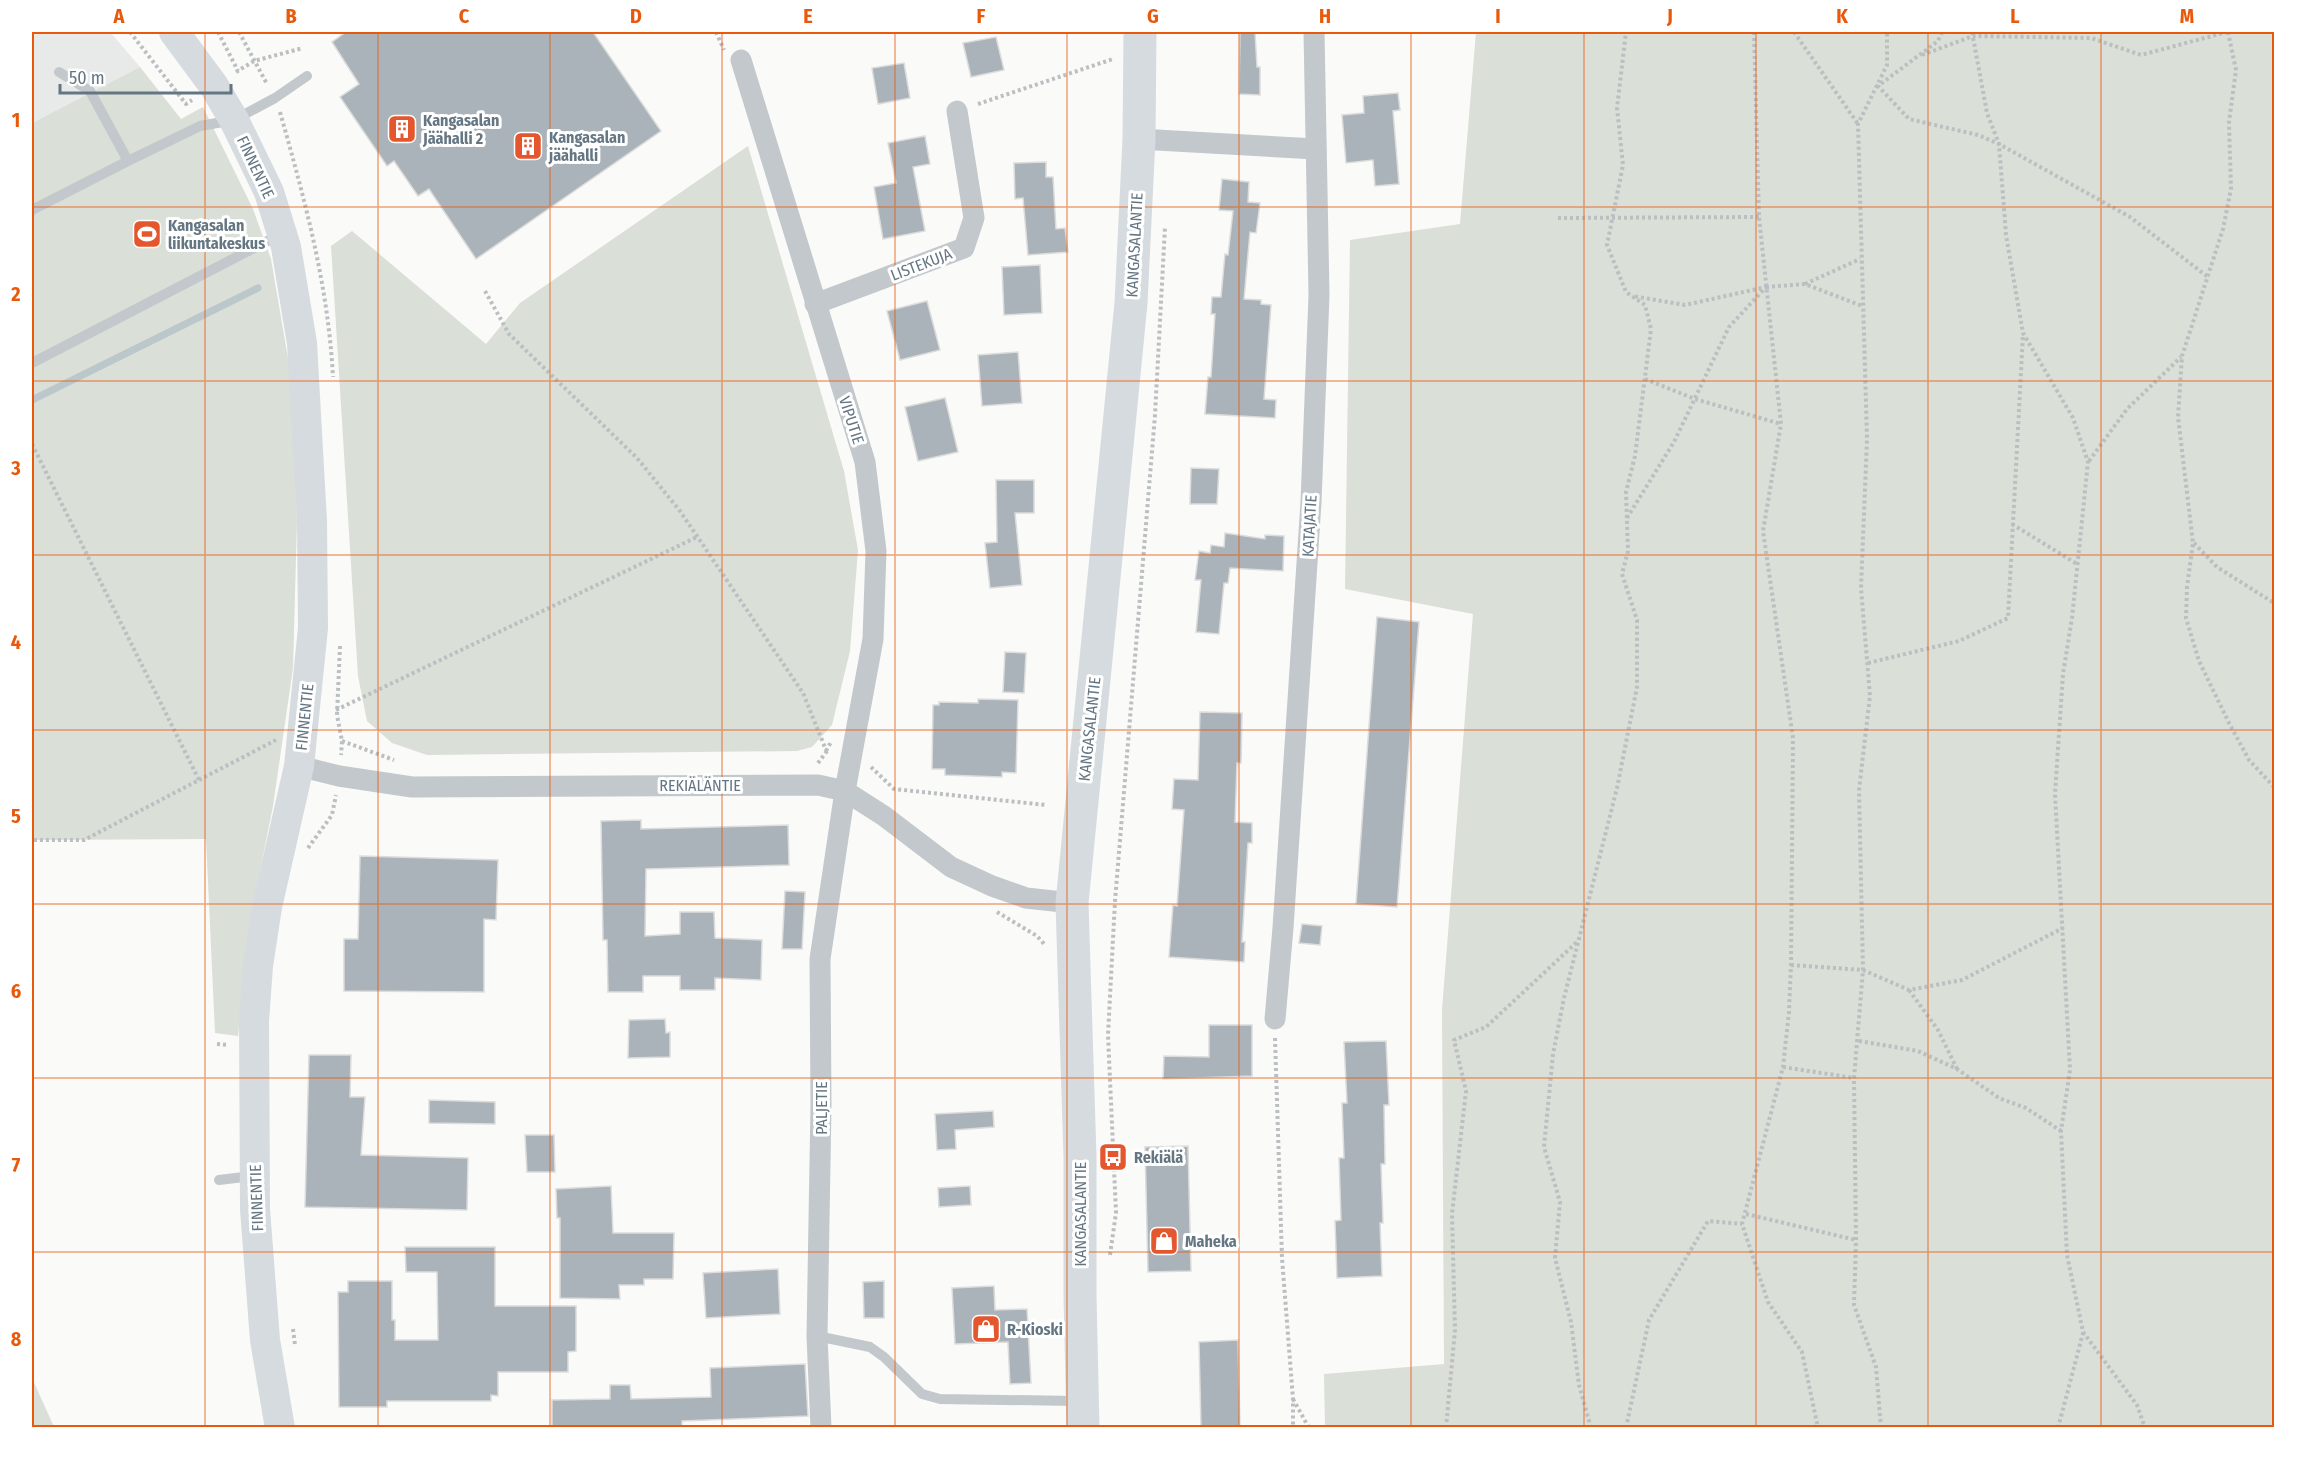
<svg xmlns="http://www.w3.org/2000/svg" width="2306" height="1459" font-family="'Fira Sans Condensed',sans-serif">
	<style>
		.built { fill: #e8e9e9 }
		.green { fill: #dadfd7 }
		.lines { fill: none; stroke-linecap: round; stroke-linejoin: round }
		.stream { stroke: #bbc7cb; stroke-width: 7 }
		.building { fill: #aab3b9; stroke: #dcdcda; stroke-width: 1.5 }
		.path { stroke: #bbbfc2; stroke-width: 4; stroke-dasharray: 3 3; stroke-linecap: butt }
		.lane { stroke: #c3c8cc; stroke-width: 10 }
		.street { stroke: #c3c8cc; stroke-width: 21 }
		.secondary { stroke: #d6dbdf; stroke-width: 30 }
		.primary { stroke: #d6dbdf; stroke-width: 33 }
		.grid { fill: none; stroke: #e8590c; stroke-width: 1.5; stroke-opacity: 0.55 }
		.labels { text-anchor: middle; stroke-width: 6; stroke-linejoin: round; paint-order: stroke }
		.poi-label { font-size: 16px; font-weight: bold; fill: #657683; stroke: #fff; text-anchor: start }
		.street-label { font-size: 16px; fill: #657683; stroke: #fff }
		.neatline { fill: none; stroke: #e8590c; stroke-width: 2 }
		.grid-label { font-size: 20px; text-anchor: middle; font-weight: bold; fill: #e8590c }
	</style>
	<rect width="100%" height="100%" fill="#fafaf8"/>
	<path class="built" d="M 32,32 L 110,32 L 140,67 L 32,123 Z"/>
	<g class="green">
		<path d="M 1476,32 L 2274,32 L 2274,1427 L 1325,1427 L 1324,1374 L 1444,1364 L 1442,1010 L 1473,614 L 1345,589 L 1350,240 L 1460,224 Z"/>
		<path d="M 140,67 L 181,119 L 203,107 L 253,209 L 271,259 L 291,376 L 297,521 L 293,668 L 273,806 L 250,921 L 238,1036 L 215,1033 L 206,839 L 32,840 L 32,123 Z"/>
		<path d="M 748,146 L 844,471 L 858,550 L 850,651 L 832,725 L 812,747 L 797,751 L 427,755 L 392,743 L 367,721 L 358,676 L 331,246 L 352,231 L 486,344 L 520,303 Z"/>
		<path d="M 32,1378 L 54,1427 L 32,1427 Z"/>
	</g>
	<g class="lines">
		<path class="stream" d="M 32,400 L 258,288"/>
	</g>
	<g class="building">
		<path d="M 346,32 L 593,32 L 661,131 L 476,259 L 429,189 L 418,196 L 394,161 L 387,166 L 340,97 L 359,84 L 332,42 Z"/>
		<path d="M 1240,32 L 1255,32 L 1257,67 L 1260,67 L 1260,95 L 1239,94 Z"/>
		<path d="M 996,37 L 1004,70 L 971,77 L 963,43 Z"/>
		<path d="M 904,63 L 910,98 L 878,104 L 872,68 Z"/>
		<path d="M 1398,93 L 1400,110 L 1393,111 L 1399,184 L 1375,186 L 1373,160 L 1346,163 L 1342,115 L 1364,113 L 1363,96 Z"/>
		<path d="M 925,136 L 930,164 L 913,167 L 925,231 L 883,239 L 874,187 L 896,183 L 888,143 Z"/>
		<path d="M 1046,162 L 1046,177 L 1053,177 L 1056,229 L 1065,228 L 1068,252 L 1028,255 L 1023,198 L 1015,199 L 1014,163 Z"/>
		<path d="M 1222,179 L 1249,182 L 1248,202 L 1260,203 L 1256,233 L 1250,232 L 1244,299 L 1261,300 L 1261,304 L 1271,305 L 1264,399 L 1276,400 L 1275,418 L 1205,414 L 1208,377 L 1211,377 L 1215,314 L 1211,314 L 1212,297 L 1221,297 L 1225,254 L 1228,255 L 1233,211 L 1219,210 Z"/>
		<path d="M 1040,265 L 1042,313 L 1004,315 L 1002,267 Z"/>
		<path d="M 927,301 L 940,350 L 900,360 L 887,311 Z"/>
		<path d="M 1018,352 L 1022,403 L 982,406 L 978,355 Z"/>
		<path d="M 945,398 L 958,452 L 918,461 L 905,407 Z"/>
		<path d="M 1191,468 L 1219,469 L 1217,504 L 1190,504 Z"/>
		<path d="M 996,480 L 1034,480 L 1034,513 L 1015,513 L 1022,585 L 990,588 L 985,543 L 997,542 Z"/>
		<path d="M 1225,533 L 1265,539 L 1265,535 L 1284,536 L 1283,571 L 1230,568 L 1228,583 L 1224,583 L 1219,634 L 1196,632 L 1201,580 L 1195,580 L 1199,551 L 1210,553 L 1211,545 L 1224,547 Z"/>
		<path d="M 1377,617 L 1419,622 L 1397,907 L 1356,904 Z"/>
		<path d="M 1005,652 L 1026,653 L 1024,693 L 1003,692 Z"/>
		<path d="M 978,699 L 1018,700 L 1016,773 L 1002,772 L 1002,777 L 945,775 L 945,769 L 932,769 L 933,705 L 939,705 L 939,702 L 978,703 Z"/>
		<path d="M 1200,712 L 1242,713 L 1241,763 L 1237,763 L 1235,822 L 1252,823 L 1252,843 L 1248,843 L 1242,942 L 1245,942 L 1244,962 L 1169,957 L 1173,905 L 1177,906 L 1184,810 L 1172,809 L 1174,779 L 1198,780 Z"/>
		<path d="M 641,820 L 641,829 L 788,825 L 789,865 L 646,869 L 645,936 L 680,934 L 680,912 L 714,912 L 715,938 L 762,940 L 761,980 L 715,978 L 715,990 L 680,990 L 680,976 L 643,976 L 643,992 L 608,992 L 607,940 L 603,940 L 601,821 Z"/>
		<path d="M 360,856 L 498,860 L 496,920 L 484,919 L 484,992 L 344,991 L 344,939 L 358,939 Z"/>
		<path d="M 785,891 L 805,892 L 802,949 L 782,949 Z"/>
		<path d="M 1302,924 L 1322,926 L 1320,945 L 1299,943 Z"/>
		<path d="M 665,1019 L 666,1033 L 670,1032 L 670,1057 L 628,1058 L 629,1020 Z"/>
		<path d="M 1209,1025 L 1252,1025 L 1252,1076 L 1163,1079 L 1164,1056 L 1209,1057 Z"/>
		<path d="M 1386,1041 L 1389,1105 L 1384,1105 L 1385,1164 L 1381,1164 L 1383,1223 L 1380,1223 L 1382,1276 L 1337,1278 L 1335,1221 L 1341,1220 L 1339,1158 L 1344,1158 L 1342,1103 L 1347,1103 L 1344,1042 Z"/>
		<path d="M 309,1055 L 351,1055 L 350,1097 L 365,1097 L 361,1155 L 468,1158 L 467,1210 L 305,1207 Z"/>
		<path d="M 429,1100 L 495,1102 L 495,1124 L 429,1123 Z"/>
		<path d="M 993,1111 L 994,1127 L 955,1130 L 956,1149 L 937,1150 L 935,1114 Z"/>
		<path d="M 525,1135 L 554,1135 L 555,1172 L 527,1172 Z"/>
		<path d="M 1188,1146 L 1191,1271 L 1148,1272 L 1145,1147 Z"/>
		<path d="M 611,1186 L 613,1233 L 674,1233 L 673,1279 L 644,1279 L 644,1285 L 619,1285 L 620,1299 L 560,1298 L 560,1218 L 557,1218 L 556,1189 Z"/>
		<path d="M 970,1186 L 971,1205 L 939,1207 L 938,1188 Z"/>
		<path d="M 405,1247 L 495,1247 L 495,1306 L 576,1306 L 576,1351 L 568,1352 L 568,1372 L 498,1372 L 498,1396 L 491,1395 L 491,1401 L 387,1401 L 387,1407 L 339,1407 L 338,1292 L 348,1292 L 348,1281 L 392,1281 L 392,1320 L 395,1320 L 395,1340 L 438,1340 L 437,1272 L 406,1272 Z"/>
		<path d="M 778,1269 L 780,1314 L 706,1318 L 703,1273 Z"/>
		<path d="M 884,1281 L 884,1318 L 864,1318 L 863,1282 Z"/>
		<path d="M 994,1286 L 995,1310 L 1027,1309 L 1031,1383 L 1010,1384 L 1008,1342 L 955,1344 L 952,1288 Z"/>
		<path d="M 1238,1340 L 1240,1428 L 1201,1428 L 1199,1342 Z"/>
		<path d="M 805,1364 L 808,1416 L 682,1421 L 682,1428 L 552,1428 L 552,1400 L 610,1399 L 610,1385 L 630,1385 L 631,1399 L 711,1397 L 710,1368 Z"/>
	</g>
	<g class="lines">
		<g class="path">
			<path d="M 130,32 L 186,104 L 192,100"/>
			<path d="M 218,32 L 238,71"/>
			<path d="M 239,32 L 267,84"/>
			<path d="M 716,32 L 724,50"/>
			<path d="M 1754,32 L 1759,217 L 1781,424 L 1763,531 L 1793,738 L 1791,965 L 1789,1012 L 1783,1067 L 1742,1224 L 1768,1302 L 1802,1352 L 1818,1428"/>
			<path d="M 1794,32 L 1858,124"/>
			<path d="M 1942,32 L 1938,41 L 1878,86 L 1909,119 L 1978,135 L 1999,144 L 2130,217 L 2208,277"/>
			<path d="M 1972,32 L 1987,113 L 1999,144 L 2006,235 L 2023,333 L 2073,418 L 2088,462 L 2072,618 L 2063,674 L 2055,794 L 2070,1070 L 2061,1131 L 2067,1255 L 2083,1332 L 2137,1405 L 2145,1428"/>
			<path d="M 2228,32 L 2236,70 L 2229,122 L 2231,189 L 2223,229 L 2182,356 L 2178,417 L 2193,543 L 2187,587 L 2186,618 L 2199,661 L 2229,723 L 2249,760 L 2274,787"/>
			<path d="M 1922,55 L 1973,36 L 2091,38 L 2141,55 L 2227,32"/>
			<path d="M 236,72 L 254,61 L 303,48"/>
			<path d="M 978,104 L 1113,59"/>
			<path d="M 280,112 C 305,201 328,284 333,377"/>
			<path d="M 1558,218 L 1759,217"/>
			<path d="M 1805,284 L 1860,259"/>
			<path d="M 1766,287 L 1805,284 L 1862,306"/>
			<path d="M 485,291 L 509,334 L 637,458 L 680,511 L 803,693 L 826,750"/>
			<path d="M 1645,379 L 1695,399 L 1781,424"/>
			<path d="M 32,444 L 199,780 L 84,840 L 32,840"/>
			<path d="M 2089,461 L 2127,409 L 2181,357"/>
			<path d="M 1627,518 L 1674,442 L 1729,327 L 1766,287 L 1685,305 L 1633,296"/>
			<path d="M 2012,524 L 2077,564"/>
			<path d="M 2194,543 L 2217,567 L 2274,603"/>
			<path d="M 340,646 L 337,715 L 342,741 L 341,755"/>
			<path d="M 1868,663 L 1959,641 L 2008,618 L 2023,334"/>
			<path d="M 336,710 L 697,537"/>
			<path d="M 342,741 L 394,760"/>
			<path d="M 826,751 L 831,742"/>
			<path d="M 818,763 L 827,751"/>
			<path d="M 871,767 L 894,789 L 1046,805"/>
			<path d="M 199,780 L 276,740"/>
			<path d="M 308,848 L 332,815 L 336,795"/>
			<path d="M 997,912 L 1037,936 L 1045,945"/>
			<path d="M 1791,965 L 1863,970 L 1909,990 L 1962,980 L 2063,928"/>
			<path d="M 1909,990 L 1938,1030 L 1957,1069"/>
			<path d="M 1275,1038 L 1282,1258 L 1293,1399 L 1293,1428"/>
			<path d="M 1859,1041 L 1918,1051 L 1957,1069 L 1999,1098 L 2026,1108 L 2061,1131"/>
			<path d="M 217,1044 L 228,1045"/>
			<path d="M 1783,1067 L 1854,1078"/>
			<path d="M 1746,1214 L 1856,1240"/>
			<path d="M 1110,1255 L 1116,1213 L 1108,1035 L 1115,901 L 1155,415 L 1165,227"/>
			<path d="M 293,1329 L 295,1345"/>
			<path d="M 1293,1399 L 1309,1428"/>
			<path d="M 1446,1428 L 1455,1330 L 1452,1214 L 1466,1091 L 1454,1040 L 1486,1027 L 1577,942"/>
			<path d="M 1591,1428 L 1579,1385 L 1571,1322 L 1555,1258 L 1560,1202 L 1544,1147 L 1553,1054 L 1564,998 L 1617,788 L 1637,687 L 1637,620 L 1622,574 L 1628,551 L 1626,492 L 1635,456 L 1651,329 L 1645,305 L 1626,292 L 1607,245 L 1623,165 L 1617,108 L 1626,32"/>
			<path d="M 1626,1428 L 1649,1320 L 1708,1221 L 1742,1224"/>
			<path d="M 1881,1428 L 1876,1367 L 1854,1305 L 1856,1240 L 1854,1078 L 1863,970 L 1859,790 L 1870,696 L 1861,588 L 1867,439 L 1858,124 L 1887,65 L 1887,32"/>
			<path d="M 2058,1428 L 2083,1333"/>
		</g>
		<g class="lane">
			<path d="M 59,72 L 90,91 L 128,161 L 200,126 L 234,120 L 275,98 L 307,76"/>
			<path d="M 32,210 L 128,161"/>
			<path d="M 32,363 L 279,235"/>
			<path d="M 219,1180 L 252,1176"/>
			<path d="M 817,1336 L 870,1347 L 884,1357 L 922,1394 L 940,1399 L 1078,1401"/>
		</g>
		<g class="street">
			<path d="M 741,60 L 865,462 L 876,551 L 873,639 L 845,791 L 820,959 L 821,1105 L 817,1336 L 821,1428"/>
			<path d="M 1139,139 L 1316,149"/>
			<path d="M 815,304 L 964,248 L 974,218 L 957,111"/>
			<path d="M 299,766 L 339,776 L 412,787 L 818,785 L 845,791 L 884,816 L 951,867 L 992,886 L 1026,898 L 1072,903"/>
			<path d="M 1275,1019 L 1283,928 L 1311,502 L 1319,295 L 1314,32"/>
		</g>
		<path class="secondary" d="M 174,32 L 214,86 L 234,120 L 269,192 L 286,247 L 302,343 L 312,521 L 313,628 L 299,766 L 267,907 L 258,966 L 254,1021 L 255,1209 L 265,1340 L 280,1428"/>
		<path class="primary" d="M 1083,1428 L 1080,1296 L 1080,1157 L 1072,903 L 1131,303 L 1139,139 L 1140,32"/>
	</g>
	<path class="grid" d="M 205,32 L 205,1428M 378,32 L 378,1428M 550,32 L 550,1428M 722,32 L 722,1428M 895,32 L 895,1428M 1067,32 L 1067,1428M 1239,32 L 1239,1428M 1411,32 L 1411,1428M 1584,32 L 1584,1428M 1756,32 L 1756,1428M 1928,32 L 1928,1428M 2101,32 L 2101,1428M 32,207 L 2274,207M 32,381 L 2274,381M 32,555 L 2274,555M 32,730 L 2274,730M 32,904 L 2274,904M 32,1078 L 2274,1078M 32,1252 L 2274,1252"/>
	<defs>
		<g id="building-square" transform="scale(1.5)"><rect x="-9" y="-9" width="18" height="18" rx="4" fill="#e4572e" stroke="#fff"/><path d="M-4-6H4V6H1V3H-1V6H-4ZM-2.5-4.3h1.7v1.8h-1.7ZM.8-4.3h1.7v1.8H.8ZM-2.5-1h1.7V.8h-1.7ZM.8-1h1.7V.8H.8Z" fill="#fff"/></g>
		<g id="stadium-square" transform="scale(1.5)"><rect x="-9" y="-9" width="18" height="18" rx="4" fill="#e4572e" stroke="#fff"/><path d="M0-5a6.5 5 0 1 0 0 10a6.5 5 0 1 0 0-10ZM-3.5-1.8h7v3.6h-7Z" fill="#fff"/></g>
		<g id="bus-square" transform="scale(1.5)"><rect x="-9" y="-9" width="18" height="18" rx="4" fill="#e4572e" stroke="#fff"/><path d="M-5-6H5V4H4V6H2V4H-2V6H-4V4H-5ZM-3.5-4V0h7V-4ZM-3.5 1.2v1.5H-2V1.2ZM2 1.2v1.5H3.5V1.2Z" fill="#fff"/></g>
		<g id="shop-square" transform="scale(1.5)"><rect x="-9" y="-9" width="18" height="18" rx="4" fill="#e4572e" stroke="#fff"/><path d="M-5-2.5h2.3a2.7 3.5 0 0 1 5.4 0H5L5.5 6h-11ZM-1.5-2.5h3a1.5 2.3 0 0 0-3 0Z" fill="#fff"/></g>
	</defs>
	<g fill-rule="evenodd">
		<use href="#building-square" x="402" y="129"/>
		<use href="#building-square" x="528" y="146"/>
		<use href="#stadium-square" x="147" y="234"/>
		<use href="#bus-square" x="1113" y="1157"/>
		<use href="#shop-square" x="1164" y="1241"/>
		<use href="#shop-square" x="986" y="1329"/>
	</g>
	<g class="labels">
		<g class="poi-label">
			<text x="423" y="126">Kangasalan<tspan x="423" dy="18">Jäähalli 2</tspan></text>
			<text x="549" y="143">Kangasalan<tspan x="549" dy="18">jäähalli</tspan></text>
			<text x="168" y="231">Kangasalan<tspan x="168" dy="18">liikuntakeskus</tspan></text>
			<text x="1134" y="1163">Rekiälä</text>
			<text x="1185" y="1247">Maheka</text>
			<text x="1007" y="1335">R-Kioski</text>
		</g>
		<g class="street-label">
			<text transform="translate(256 167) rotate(65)" y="6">FINNENTIE</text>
			<text transform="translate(1134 245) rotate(-87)" y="6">KANGASALANTIE</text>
			<text transform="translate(921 264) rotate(-21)" y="6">LISTEKUJA</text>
			<text transform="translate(852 420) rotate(72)" y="6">VIPUTIE</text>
			<text transform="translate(1309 526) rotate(-87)" y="6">KATAJATIE</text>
			<text transform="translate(304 717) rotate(-84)" y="6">FINNENTIE</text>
			<text transform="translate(1089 729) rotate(-84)" y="6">KANGASALANTIE</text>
			<text x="700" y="791">REKIÄLÄNTIE</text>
			<text transform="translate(821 1108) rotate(-90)" y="6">PALJETIE</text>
			<text transform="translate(256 1198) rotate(-92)" y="6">FINNENTIE</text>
			<text transform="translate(1080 1214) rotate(-90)" y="6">KANGASALANTIE</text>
		</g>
	</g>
	<rect width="2306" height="1459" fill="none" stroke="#ffffff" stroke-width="66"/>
	<path d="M60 84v9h171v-9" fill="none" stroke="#657683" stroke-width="3"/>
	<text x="69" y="84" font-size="18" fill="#657683" stroke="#ffffff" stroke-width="4.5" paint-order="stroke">50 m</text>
	<rect x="33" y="33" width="2240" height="1393" class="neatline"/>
	<g class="grid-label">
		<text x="119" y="23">A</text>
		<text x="291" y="23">B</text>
		<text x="464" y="23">C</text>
		<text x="636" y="23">D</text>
		<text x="808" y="23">E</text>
		<text x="981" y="23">F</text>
		<text x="1153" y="23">G</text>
		<text x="1325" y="23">H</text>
		<text x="1498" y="23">I</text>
		<text x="1670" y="23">J</text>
		<text x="1842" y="23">K</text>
		<text x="2015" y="23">L</text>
		<text x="2187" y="23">M</text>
		<text x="16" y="127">1</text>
		<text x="16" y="301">2</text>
		<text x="16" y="475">3</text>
		<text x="16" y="649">4</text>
		<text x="16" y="823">5</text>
		<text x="16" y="998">6</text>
		<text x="16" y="1172">7</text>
		<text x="16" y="1346">8</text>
	</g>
</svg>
